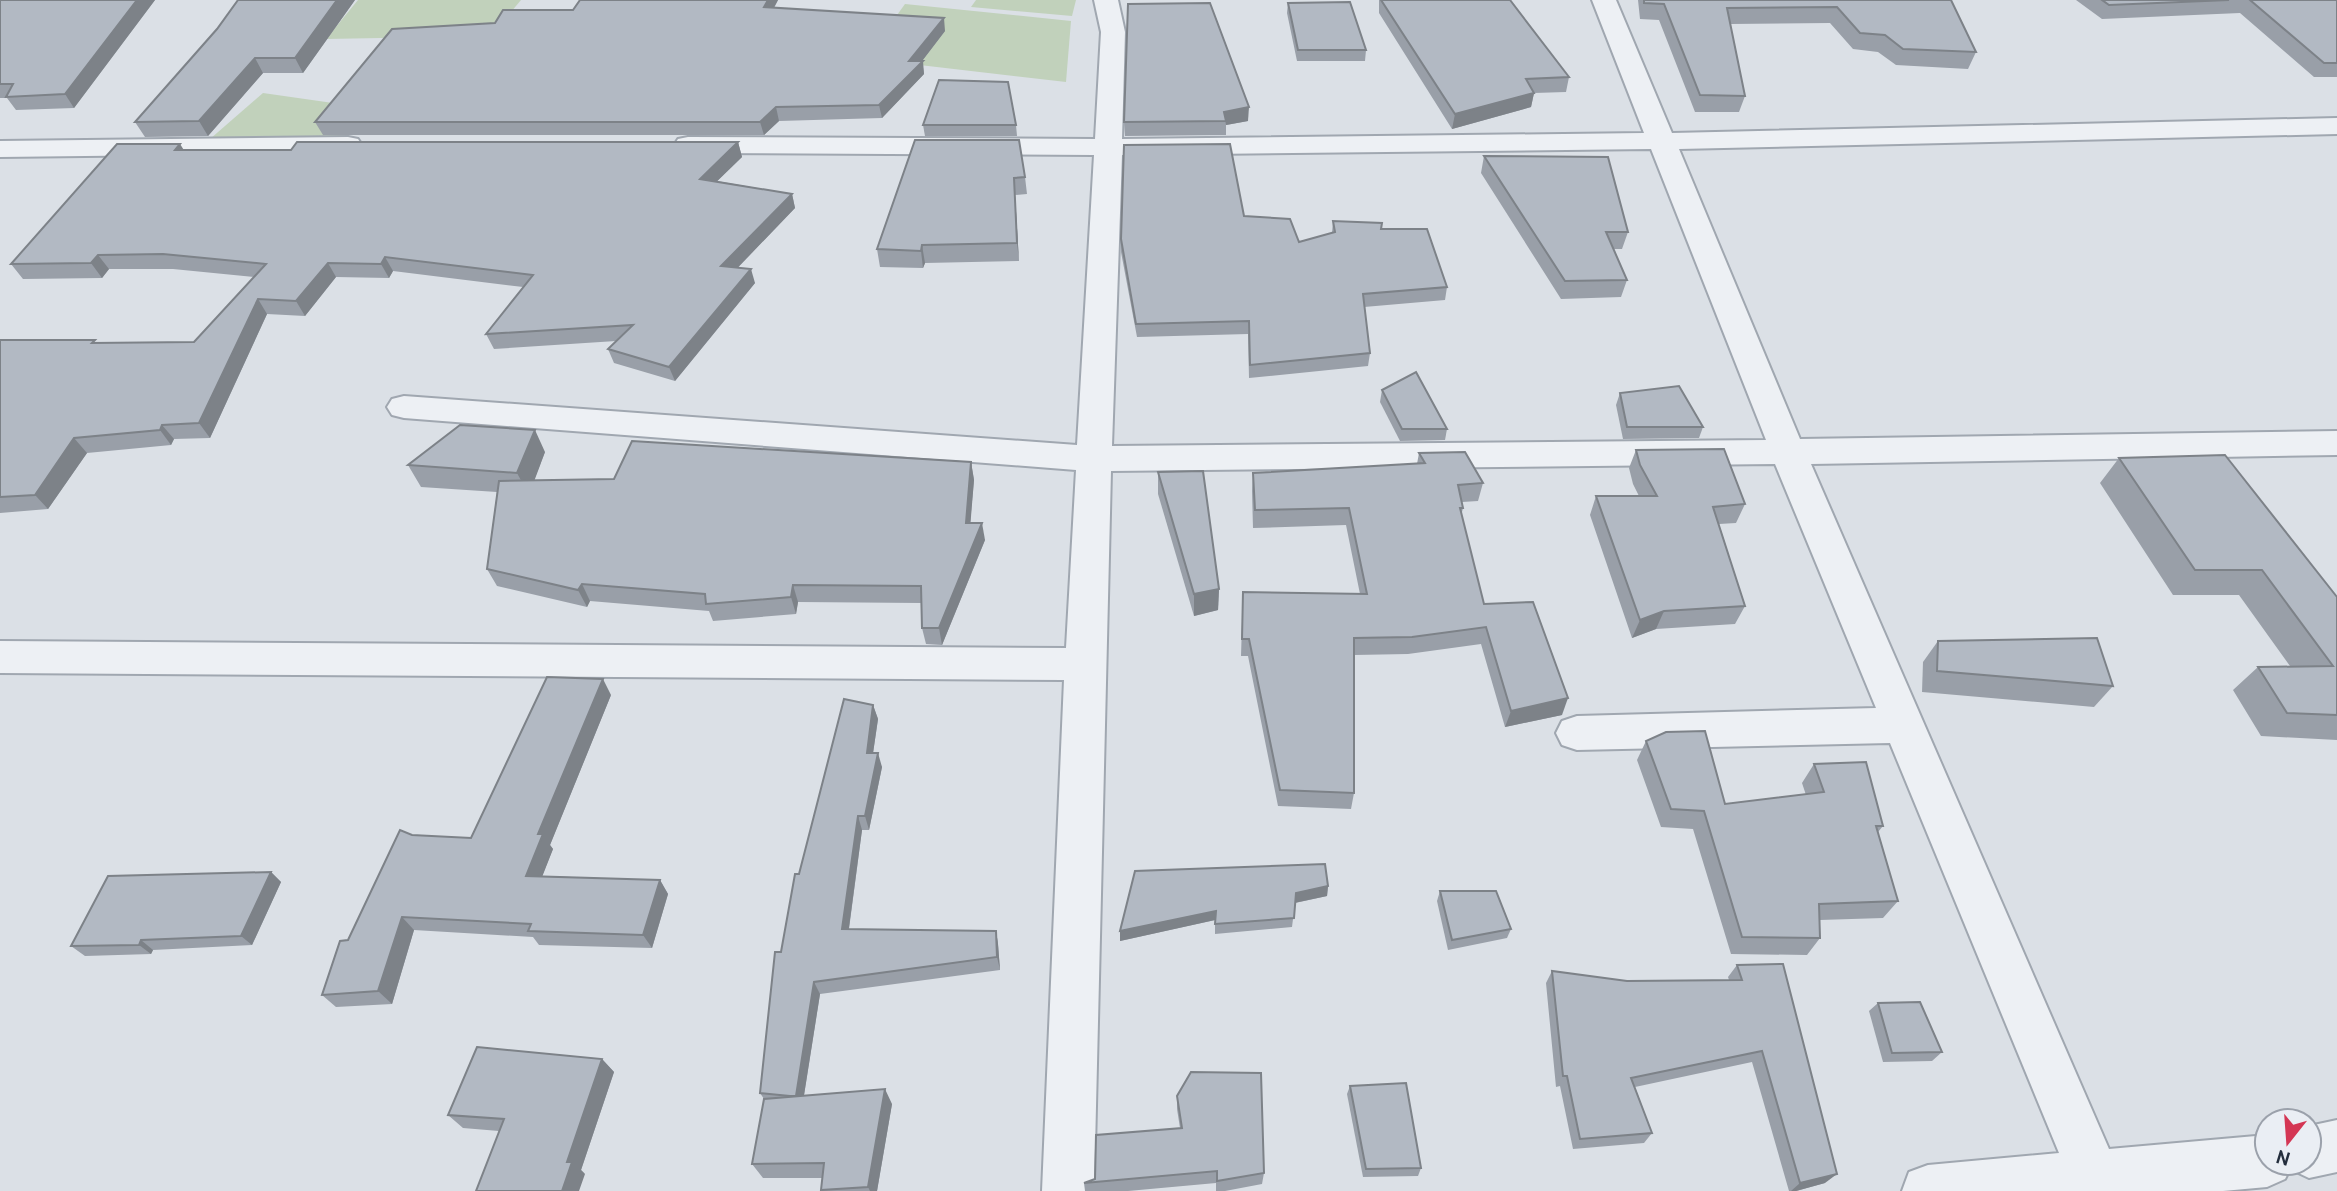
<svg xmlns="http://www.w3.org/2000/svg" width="2337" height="1191" font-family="Cabin,sans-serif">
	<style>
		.green { fill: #c1d1bb }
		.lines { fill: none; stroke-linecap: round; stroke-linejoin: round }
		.minor-casing { stroke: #a0a7b0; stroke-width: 4 }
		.minor { fill: #edf0f4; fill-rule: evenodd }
		.wall { fill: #999fa8 }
		.shaded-wall { fill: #7d8288 }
		.building { fill: #b2b9c3; stroke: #7d8288; stroke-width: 2 }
	</style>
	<rect width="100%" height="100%" fill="#dbe0e6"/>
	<g class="green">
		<path d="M 358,0 L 521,0 L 491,36 L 326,39 Z"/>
		<path d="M 976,0 L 1076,0 L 1072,16 L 971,7 Z"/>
		<path d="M 905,4 L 1071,21 L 1066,82 L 911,64 L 884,33 Z"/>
		<path d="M 263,93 L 375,109 L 347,137 L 210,139 Z"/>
	</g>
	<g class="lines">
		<g class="minor-casing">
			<g id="minor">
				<path d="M 1094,0 L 1118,0 L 1125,32 L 1122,139 L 1644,133 L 1592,0 L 1616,0 L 1672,133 L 2337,118 L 2337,134 L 1679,149 L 1800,439 L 2337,431 L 2337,455 L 1811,464 L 2109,1149 L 2267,1135 L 2267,1163 L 2309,1163 L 2309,1126 L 2337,1120 L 2337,1172 L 2309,1178 L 2290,1169 L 2285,1179 L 2267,1187 L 2223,1191 L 1902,1191 L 1909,1172 L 1928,1165 L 2059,1153 L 1890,743 L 1577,750 L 1562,745 L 1556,733 L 1562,721 L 1577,716 L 1876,708 L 1775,464 L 1111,471 L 1094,1191 L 1042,1191 L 1064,680 L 0,673 L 0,641 L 1066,648 L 1076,470 L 404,418 L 392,415 L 387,407 L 392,399 L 404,396 L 1077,445 L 1094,155 L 688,153 L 678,151 L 674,145 L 678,139 L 688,137 L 1095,139 L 1101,32 ZM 1651,149 L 1766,440 L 1112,446 L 1122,155 Z"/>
				<path d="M 348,137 L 358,139 L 362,145 L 358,151 L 348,153 L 0,157 L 0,141 Z"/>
			</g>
		</g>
		<use href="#minor" class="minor"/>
	</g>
	<g class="wall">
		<path d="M 0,0 L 155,0 L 74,108 L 16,110 L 7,98 L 0,98 Z"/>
		<path d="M 355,0 L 303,73 L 263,73 L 208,136 L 145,137 L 135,122 Z"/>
		<path d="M 580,0 L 778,0 L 774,8 L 945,31 L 922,61 L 924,74 L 882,118 L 779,121 L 764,135 L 323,135 L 315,122 L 495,23 L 573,10 Z"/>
		<path d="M 1379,0 L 1510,0 L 1569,77 L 1566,92 L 1534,93 L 1531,107 L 1452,129 L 1379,13 Z"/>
		<path d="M 1638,0 L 1951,0 L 1976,52 L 1968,69 L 1896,65 L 1878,52 L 1853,49 L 1830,23 L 1730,24 L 1745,96 L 1739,112 L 1695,112 L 1659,20 L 1640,19 Z"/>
		<path d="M 2076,0 L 2337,0 L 2337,77 L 2314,77 L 2240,13 L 2102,19 Z"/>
		<path d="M 1288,3 L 1366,50 L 1365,61 L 1297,61 L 1287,13 Z"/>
		<path d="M 1248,121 L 1226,125 L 1226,135 L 1125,136 L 1124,122 Z"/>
		<path d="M 923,125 L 1016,125 L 1017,136 L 925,136 Z"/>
		<path d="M 915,140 L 1025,177 L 1027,194 L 1015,195 L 1019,261 L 925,263 L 923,268 L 880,267 L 877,249 Z"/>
		<path d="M 738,142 L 742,157 L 717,181 L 792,194 L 795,208 L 738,267 L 755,283 L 675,381 L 614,363 L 608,349 L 616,341 L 494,349 L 486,334 L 523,287 L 393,271 L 389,278 L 336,277 L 305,316 L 267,314 L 210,438 L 174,439 L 171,445 L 87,453 L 48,509 L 0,513 L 0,340 L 98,343 L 194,342 L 254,277 L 173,269 L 109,269 L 102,278 L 23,279 L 11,264 L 184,150 L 291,150 Z"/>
		<path d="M 1484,156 L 1628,232 L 1622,249 L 1614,249 L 1627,280 L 1621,297 L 1561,299 L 1481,173 Z"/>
		<path d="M 1244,216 L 1299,242 L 1332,233 L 1333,221 L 1381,229 L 1447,287 L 1445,300 L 1364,307 L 1370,353 L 1368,366 L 1249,378 L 1248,334 L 1137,337 L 1121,252 L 1121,239 Z"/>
		<path d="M 1382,390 L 1447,429 L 1445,440 L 1400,441 L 1380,402 Z"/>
		<path d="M 1620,393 L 1703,427 L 1699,438 L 1623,439 L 1616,405 Z"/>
		<path d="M 1636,450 L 1745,504 L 1736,523 L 1719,524 L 1745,606 L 1735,624 L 1656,629 L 1632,638 L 1590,515 L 1596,496 L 1639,496 L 1633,484 L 1629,468 Z"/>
		<path d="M 545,452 L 534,480 L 614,479 L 971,462 L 974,480 L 970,523 L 985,540 L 942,645 L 926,644 L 922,628 L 921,603 L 798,602 L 796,614 L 713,621 L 709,611 L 590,601 L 587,607 L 497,586 L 487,569 L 497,492 L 421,487 L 408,465 Z"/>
		<path d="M 1419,453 L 1483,483 L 1478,501 L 1462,502 L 1463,508 L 1461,516 L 1484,604 L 1562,715 L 1505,727 L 1481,644 L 1408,654 L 1354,655 L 1354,793 L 1351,809 L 1278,806 L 1248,656 L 1241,656 L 1243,592 L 1360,594 L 1346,525 L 1253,528 L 1252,491 L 1253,473 L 1417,464 Z"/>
		<path d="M 2119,458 L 2337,597 L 2337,740 L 2261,736 L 2233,690 L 2258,667 L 2290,666 L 2239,595 L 2173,595 L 2100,483 Z"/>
		<path d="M 1158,472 L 1219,589 L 1218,610 L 1194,616 L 1158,494 Z"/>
		<path d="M 1938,641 L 2113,686 L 2094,707 L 1922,692 L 1923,662 Z"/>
		<path d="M 611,695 L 550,845 L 553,849 L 542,876 L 660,880 L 668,894 L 652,948 L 539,945 L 533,937 L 414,930 L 392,1004 L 336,1007 L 322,995 L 348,940 L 412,835 L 471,838 Z"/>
		<path d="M 873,705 L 878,719 L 873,753 L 882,767 L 869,830 L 862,830 L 849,929 L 996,931 L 998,944 L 1000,970 L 820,994 L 804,1095 L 892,1104 L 877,1191 L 822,1191 L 823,1178 L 763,1178 L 752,1164 L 764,1099 L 760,1093 L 799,874 Z"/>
		<path d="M 1646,741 L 1725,804 L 1806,795 L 1802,783 L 1814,764 L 1883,826 L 1878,832 L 1898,901 L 1883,918 L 1820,920 L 1820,938 L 1807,955 L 1731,954 L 1693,829 L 1661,827 L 1637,760 Z"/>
		<path d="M 271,872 L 281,882 L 252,945 L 153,950 L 151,954 L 85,956 L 71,946 Z"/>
		<path d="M 1328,886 L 1327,896 L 1295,903 L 1292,927 L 1215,934 L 1215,920 L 1120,941 L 1120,931 Z"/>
		<path d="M 1440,891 L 1511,929 L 1507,938 L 1448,950 L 1437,901 Z"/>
		<path d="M 1737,965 L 1825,1183 L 1796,1191 L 1789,1191 L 1752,1062 L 1635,1087 L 1652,1133 L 1644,1143 L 1573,1149 L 1560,1086 L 1556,1087 L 1546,983 L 1552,971 L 1627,981 L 1729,980 L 1728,977 Z"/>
		<path d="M 1878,1003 L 1942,1052 L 1932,1061 L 1883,1062 L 1869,1011 Z"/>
		<path d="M 602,1059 L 614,1072 L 581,1170 L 585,1174 L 499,1131 L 463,1128 L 448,1115 Z"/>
		<path d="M 1350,1086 L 1421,1168 L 1418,1176 L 1363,1177 L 1347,1094 Z"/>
		<path d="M 1177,1096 L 1264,1173 L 1262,1184 L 1225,1191 L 1216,1191 L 1216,1183 L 1128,1191 L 1085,1191 L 1084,1183 L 1095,1179 L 1180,1128 L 1177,1109 Z"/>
	</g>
	<g class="shaded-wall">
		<path d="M 137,0 L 155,0 L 74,108 L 65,94 Z"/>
		<path d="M 337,0 L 355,0 L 303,73 L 295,58 Z"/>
		<path d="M 768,0 L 778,0 L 767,20 L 764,7 Z"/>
		<path d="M 944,18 L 945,31 L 919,65 L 923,61 L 924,74 L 882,118 L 879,105 L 909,61 Z"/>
		<path d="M 255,58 L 263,73 L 208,136 L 199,121 Z"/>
		<path d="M 1534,93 L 1531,107 L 1452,129 L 1455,114 Z"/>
		<path d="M 776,107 L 779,121 L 764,135 L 760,122 Z"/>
		<path d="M 1249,107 L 1248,121 L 1226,125 L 1224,112 Z"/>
		<path d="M 738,142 L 742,157 L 705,193 L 700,179 Z"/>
		<path d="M 180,144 L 189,158 L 175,150 Z"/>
		<path d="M 1014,178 L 1015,195 L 1019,261 L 1017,243 Z"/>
		<path d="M 792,194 L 795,208 L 725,281 L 721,266 Z"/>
		<path d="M 922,245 L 925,263 L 923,268 L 921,251 Z"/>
		<path d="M 98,255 L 109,269 L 102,278 L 91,263 Z"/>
		<path d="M 385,257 L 393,271 L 389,278 L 381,264 Z"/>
		<path d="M 328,263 L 336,277 L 305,316 L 296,301 Z"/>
		<path d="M 751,269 L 755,283 L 675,381 L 669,367 Z"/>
		<path d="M 258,299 L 267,314 L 210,438 L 199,423 Z"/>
		<path d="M 162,425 L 174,439 L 171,445 L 160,430 Z"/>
		<path d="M 535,430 L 545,452 L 529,495 L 517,473 Z"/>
		<path d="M 74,438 L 87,453 L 48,509 L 35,495 Z"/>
		<path d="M 971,462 L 974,480 L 969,541 L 966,523 Z"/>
		<path d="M 982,523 L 985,540 L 942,645 L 939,628 Z"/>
		<path d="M 582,584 L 590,601 L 587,607 L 578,590 Z"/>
		<path d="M 793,585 L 798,602 L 796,614 L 791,597 Z"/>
		<path d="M 1219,589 L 1218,610 L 1194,616 L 1194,594 Z"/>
		<path d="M 1664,611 L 1656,629 L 1632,638 L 1640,620 Z"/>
		<path d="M 603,679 L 611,695 L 550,845 L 553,849 L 537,890 L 526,876 L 538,834 Z"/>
		<path d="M 1568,698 L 1562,715 L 1505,727 L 1511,711 Z"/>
		<path d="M 873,705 L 878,719 L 871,767 L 867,753 Z"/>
		<path d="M 878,753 L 882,767 L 869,830 L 865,816 Z"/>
		<path d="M 858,816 L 862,830 L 847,942 L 842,929 Z"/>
		<path d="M 271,872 L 281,882 L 252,945 L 241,936 Z"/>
		<path d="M 660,880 L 668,894 L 652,948 L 643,935 Z"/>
		<path d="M 1328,886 L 1327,896 L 1294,903 L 1296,893 Z"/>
		<path d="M 1216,911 L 1215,920 L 1120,941 L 1120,931 Z"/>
		<path d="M 402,917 L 414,930 L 392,1004 L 378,991 Z"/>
		<path d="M 996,931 L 998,944 L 1000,970 L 997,957 Z"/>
		<path d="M 141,940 L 153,950 L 151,954 L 139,945 Z"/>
		<path d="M 814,982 L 820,994 L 802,1108 L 796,1097 Z"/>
		<path d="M 602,1059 L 614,1072 L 581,1170 L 585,1174 L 579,1191 L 562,1191 L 567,1162 Z"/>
		<path d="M 885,1089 L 892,1104 L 877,1191 L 870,1191 L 868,1187 Z"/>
		<path d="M 1837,1174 L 1825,1183 L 1796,1191 L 1791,1191 L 1800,1183 Z"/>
	</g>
	<g class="building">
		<path d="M 0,0 L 137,0 L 65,94 L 6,97 L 13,84 L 0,84 Z"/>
		<path d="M 238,0 L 337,0 L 295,58 L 255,58 L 199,121 L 135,122 L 217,29 Z"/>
		<path d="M 580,0 L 768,0 L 764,7 L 944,18 L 909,61 L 923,61 L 879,105 L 776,107 L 760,122 L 315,122 L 392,29 L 495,23 L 503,10 L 573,10 Z"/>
		<path d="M 1381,0 L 1510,0 L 1569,77 L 1526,79 L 1534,93 L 1455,114 Z"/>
		<path d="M 1644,0 L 1951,0 L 1976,52 L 1903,49 L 1885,35 L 1860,33 L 1837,7 L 1727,8 L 1745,96 L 1700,95 L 1664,4 L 1644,3 Z"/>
		<path d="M 2102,0 L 2229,0 L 2109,5 Z"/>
		<path d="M 2250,0 L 2337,0 L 2337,63 L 2324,63 Z"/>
		<path d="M 1350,2 L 1366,50 L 1298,50 L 1288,3 Z"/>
		<path d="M 1210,3 L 1249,107 L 1224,112 L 1226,121 L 1124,122 L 1128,4 Z"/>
		<path d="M 939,80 L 1008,82 L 1016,125 L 923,125 Z"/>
		<path d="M 915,140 L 1019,140 L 1025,177 L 1014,178 L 1017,243 L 922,245 L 921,251 L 877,249 Z"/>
		<path d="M 297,142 L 738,142 L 700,179 L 792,194 L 721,266 L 751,269 L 669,367 L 608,349 L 633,325 L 486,334 L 533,275 L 385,257 L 381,264 L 328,263 L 296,301 L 258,299 L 199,423 L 162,425 L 160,430 L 74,438 L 35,495 L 0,497 L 0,340 L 95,340 L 92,343 L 194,342 L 266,264 L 163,254 L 98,255 L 91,263 L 11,264 L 117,144 L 180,144 L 175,150 L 291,150 Z"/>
		<path d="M 1230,144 L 1244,216 L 1290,219 L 1299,242 L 1335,232 L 1333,221 L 1382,223 L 1381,229 L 1427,229 L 1447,287 L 1363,294 L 1370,353 L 1250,365 L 1249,321 L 1136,324 L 1121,239 L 1124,145 Z"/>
		<path d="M 1484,156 L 1608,157 L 1628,232 L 1606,232 L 1627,280 L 1565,281 Z"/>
		<path d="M 1416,372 L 1447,429 L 1402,429 L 1382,390 Z"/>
		<path d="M 1679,386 L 1703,427 L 1627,427 L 1620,393 Z"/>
		<path d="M 460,425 L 535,430 L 517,473 L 408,465 Z"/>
		<path d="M 632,441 L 971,462 L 966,523 L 982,523 L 939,628 L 922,628 L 921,586 L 793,585 L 791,597 L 706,604 L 705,594 L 582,584 L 578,590 L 487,569 L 499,481 L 614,479 Z"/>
		<path d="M 1724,449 L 1745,504 L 1713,507 L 1745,606 L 1664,611 L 1640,620 L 1596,496 L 1657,496 L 1640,465 L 1636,450 Z"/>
		<path d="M 1465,452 L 1483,483 L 1458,485 L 1463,508 L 1460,508 L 1484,604 L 1533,602 L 1568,698 L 1511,711 L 1486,627 L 1412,637 L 1354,638 L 1354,793 L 1280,790 L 1249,639 L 1242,639 L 1243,592 L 1367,594 L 1349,508 L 1255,510 L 1253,473 L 1425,463 L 1419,453 Z"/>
		<path d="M 2225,455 L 2337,597 L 2337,715 L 2287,713 L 2258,667 L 2333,666 L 2262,570 L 2195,570 L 2119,458 Z"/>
		<path d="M 1203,471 L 1219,589 L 1194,594 L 1158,472 Z"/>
		<path d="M 2097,638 L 2113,686 L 1937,671 L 1938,641 Z"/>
		<path d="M 547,677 L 603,679 L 538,834 L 543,834 L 526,876 L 660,880 L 643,935 L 528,931 L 531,924 L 402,917 L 378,991 L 322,995 L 340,941 L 348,940 L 400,830 L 412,835 L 471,838 Z"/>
		<path d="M 844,699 L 873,705 L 867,753 L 878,753 L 865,816 L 858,816 L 842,929 L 996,931 L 997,957 L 814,982 L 796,1096 L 790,1096 L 760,1093 L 775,952 L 781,952 L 795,874 L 799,874 Z"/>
		<path d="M 1705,731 L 1725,804 L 1824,792 L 1814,764 L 1866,762 L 1883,826 L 1876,826 L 1898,901 L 1819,904 L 1820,938 L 1742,937 L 1704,811 L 1671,809 L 1646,741 L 1666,732 Z"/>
		<path d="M 1325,864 L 1328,886 L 1296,893 L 1294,918 L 1215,924 L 1216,911 L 1120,931 L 1135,871 Z"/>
		<path d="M 271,872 L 241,936 L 141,940 L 139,945 L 71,946 L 108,876 Z"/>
		<path d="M 1440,891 L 1496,891 L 1511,929 L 1452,940 Z"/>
		<path d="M 1783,964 L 1837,1174 L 1800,1183 L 1762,1051 L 1631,1078 L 1652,1133 L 1580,1139 L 1567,1076 L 1563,1076 L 1552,971 L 1627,981 L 1742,980 L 1737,965 Z"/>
		<path d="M 1920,1002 L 1942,1052 L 1892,1053 L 1878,1003 Z"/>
		<path d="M 477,1047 L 602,1059 L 567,1162 L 572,1162 L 562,1191 L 476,1191 L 504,1119 L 448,1115 Z"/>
		<path d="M 1191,1072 L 1261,1073 L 1264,1173 L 1217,1181 L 1217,1171 L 1084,1183 L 1095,1179 L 1096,1135 L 1182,1128 L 1177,1096 Z"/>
		<path d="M 1406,1083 L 1421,1168 L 1366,1169 L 1350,1086 Z"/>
		<path d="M 885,1089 L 868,1187 L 821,1190 L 824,1163 L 752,1164 L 764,1099 Z"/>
	</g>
	<g transform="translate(2288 1142) rotate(197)"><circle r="33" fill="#eaeef4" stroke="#9ba1ab" stroke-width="2"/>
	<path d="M0-5L12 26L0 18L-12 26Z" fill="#d43654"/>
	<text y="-10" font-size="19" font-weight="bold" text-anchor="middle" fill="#242e3d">N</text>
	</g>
</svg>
